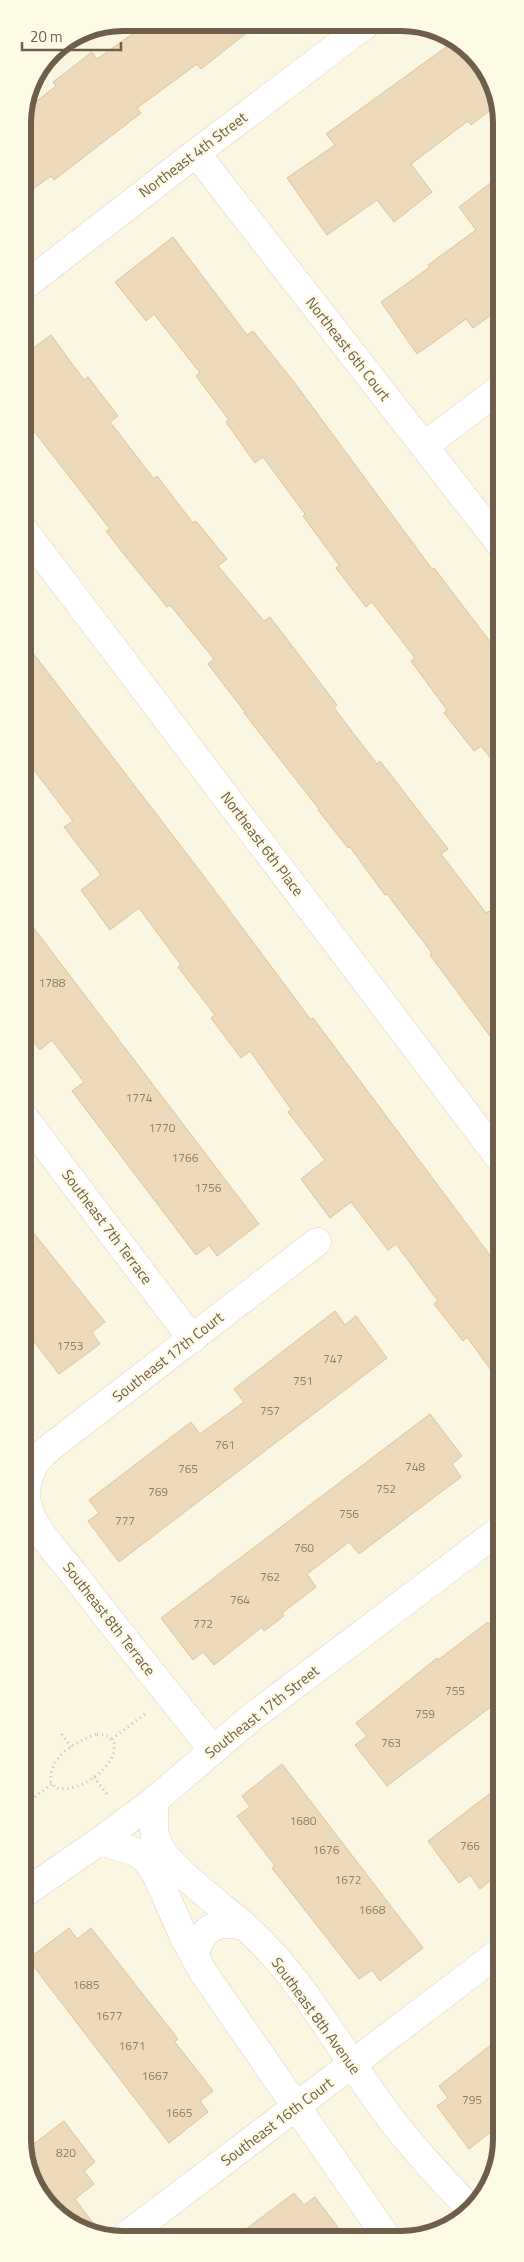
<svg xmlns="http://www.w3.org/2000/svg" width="524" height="2262" font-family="'Titillium Web',sans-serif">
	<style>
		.building { fill: #eddaba; stroke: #dec49c }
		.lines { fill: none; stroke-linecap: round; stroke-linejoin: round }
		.street-casing { stroke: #ddd3bd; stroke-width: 29 }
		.path { stroke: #d1be9e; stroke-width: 3; stroke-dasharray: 1 4; stroke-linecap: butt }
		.street { stroke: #fff; stroke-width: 28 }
		.labels { text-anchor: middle; stroke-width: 4.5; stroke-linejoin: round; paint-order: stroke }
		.number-label { font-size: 12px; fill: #8e7e66 }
		.street-label { font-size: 15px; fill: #6f5f4a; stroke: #fdfae6 }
		.rim { fill: none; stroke: #6f5f4a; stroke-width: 6 }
	</style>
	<rect width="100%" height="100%" fill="#faf6e1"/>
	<g class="building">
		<path d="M 148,23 L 258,24 L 201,69 L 197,64 L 137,108 L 141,113 L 54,180 L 51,176 L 23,196 L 24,111 L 56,86 L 53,82 L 92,52 L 97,59 Z"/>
		<path d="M 453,42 L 477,57 L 498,104 L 471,125 L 468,121 L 411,164 L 432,192 L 394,222 L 377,200 L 327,235 L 287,178 L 335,145 L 326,134 Z"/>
		<path d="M 501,175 L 501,308 L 473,328 L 466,319 L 417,354 L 381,302 L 430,267 L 428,265 L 476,230 L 459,207 Z"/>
		<path d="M 173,237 L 247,335 L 253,331 L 294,382 L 432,569 L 434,568 L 501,656 L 501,771 L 481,746 L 474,751 L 444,713 L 447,710 L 411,661 L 415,658 L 372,602 L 366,607 L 336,568 L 339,565 L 303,516 L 305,514 L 263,457 L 255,463 L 226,422 L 229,420 L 196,376 L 200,373 L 154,314 L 146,321 L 115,282 Z"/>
		<path d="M 51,335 L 84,380 L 88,377 L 118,416 L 110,422 L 154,479 L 157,476 L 193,523 L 196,521 L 227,559 L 218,566 L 264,621 L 270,617 L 337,705 L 334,708 L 377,764 L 380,761 L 448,849 L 441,854 L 486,913 L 489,911 L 501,927 L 501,1051 L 430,955 L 432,953 L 387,894 L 385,895 L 350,847 L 348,848 L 318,810 L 319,809 L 244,713 L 245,712 L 208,664 L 214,659 L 170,605 L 167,607 L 123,553 L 106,531 L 110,529 L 23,417 L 23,356 Z"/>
		<path d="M 23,640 L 203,875 L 311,1020 L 313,1018 L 501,1270 L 501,1384 L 467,1337 L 463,1341 L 434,1304 L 438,1301 L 396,1244 L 388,1250 L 351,1202 L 330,1218 L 301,1179 L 325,1160 L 288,1112 L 291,1109 L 250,1051 L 241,1058 L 211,1018 L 215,1015 L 178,967 L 181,965 L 139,908 L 110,930 L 81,890 L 101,875 L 64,827 L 73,821 L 23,756 Z"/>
		<path d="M 23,914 L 259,1224 L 217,1256 L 209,1245 L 196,1255 L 72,1091 L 84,1082 L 52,1040 L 40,1050 L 23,1029 Z"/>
		<path d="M 23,1220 L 105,1322 L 92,1332 L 100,1344 L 59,1374 L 23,1327 Z"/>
		<path d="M 335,1311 L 345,1325 L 356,1316 L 387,1358 L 119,1562 L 88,1521 L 99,1513 L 89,1500 L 191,1422 L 200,1434 L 244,1402 L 234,1389 Z"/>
		<path d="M 430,1414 L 462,1456 L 452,1464 L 461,1477 L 359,1554 L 349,1542 L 307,1574 L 316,1587 L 282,1613 L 284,1616 L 264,1631 L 262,1627 L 214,1665 L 203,1652 L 193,1660 L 161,1618 Z"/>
		<path d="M 488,1622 L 501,1639 L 501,1699 L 387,1786 L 355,1745 L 367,1736 L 356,1723 L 437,1658 L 438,1660 Z"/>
		<path d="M 282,1764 L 423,1948 L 380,1981 L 372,1970 L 359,1979 L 272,1868 L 275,1866 L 237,1816 L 250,1807 L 242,1796 Z"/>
		<path d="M 501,1785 L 501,1872 L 480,1889 L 470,1875 L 459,1883 L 428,1841 Z"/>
		<path d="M 69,1928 L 77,1939 L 91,1928 L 178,2039 L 175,2042 L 213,2091 L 200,2101 L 208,2112 L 169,2143 L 28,1959 Z"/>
		<path d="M 501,2037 L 501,2124 L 469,2149 L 437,2106 L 448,2098 L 439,2086 Z"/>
		<path d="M 64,2121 L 95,2162 L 84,2171 L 94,2184 L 75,2199 L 104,2238 L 48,2205 L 23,2152 Z"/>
		<path d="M 294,2193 L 304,2205 L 315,2197 L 346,2238 L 234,2238 Z"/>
	</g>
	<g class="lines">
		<g class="street-casing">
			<g id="street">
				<path d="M 196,153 L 501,545"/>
				<path d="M 23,287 L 196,153 L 365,25"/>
				<path d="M 424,446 L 501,388"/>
				<path d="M 23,529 L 501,1160"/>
				<path d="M 23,1116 L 192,1339"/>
				<path d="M 213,1750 C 166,1691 119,1633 73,1573 C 58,1553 32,1529 27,1503 C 24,1481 31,1464 48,1449 L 317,1242"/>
				<path d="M 155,1800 C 154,1813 152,1830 157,1842 C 168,1869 227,1909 250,1931 C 304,1981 341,2051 384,2110 C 410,2145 441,2178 471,2210"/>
				<path d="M 100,1841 L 136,1852 L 147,1861 L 156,1874 L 184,1937 L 203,1972 L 388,2239"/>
				<path d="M 23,1894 L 100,1841 L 155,1800 L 252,1717 L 501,1529"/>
				<path d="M 194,1956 C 203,1927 214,1920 244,1926"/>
				<path d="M 123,2238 L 501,1951"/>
			</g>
		</g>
		<g class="path">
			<path d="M 23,1417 L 30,1426"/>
			<path d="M 62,1734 L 71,1747"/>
			<path d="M 97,1734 L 108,1736 L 114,1743 C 118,1767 78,1794 56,1788 L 51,1782 C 48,1757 76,1741 97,1734 Z"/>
			<path d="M 112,1739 L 145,1714"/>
			<path d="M 94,1777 L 109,1797"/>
			<path d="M 23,1806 L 52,1784"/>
		</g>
		<use href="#street" class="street"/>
	</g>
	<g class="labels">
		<g class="number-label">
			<text x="52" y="987">1788</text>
			<text x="139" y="1102">1774</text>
			<text x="162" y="1132">1770</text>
			<text x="185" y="1162">1766</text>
			<text x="208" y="1192">1756</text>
			<text x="70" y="1350">1753</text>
			<text x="333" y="1363">747</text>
			<text x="303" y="1385">751</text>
			<text x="270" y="1415">757</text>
			<text x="225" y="1449">761</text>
			<text x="415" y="1471">748</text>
			<text x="188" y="1473">765</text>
			<text x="386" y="1493">752</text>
			<text x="158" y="1496">769</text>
			<text x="349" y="1518">756</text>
			<text x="125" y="1525">777</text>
			<text x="304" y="1552">760</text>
			<text x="270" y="1581">762</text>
			<text x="240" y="1604">764</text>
			<text x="203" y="1628">772</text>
			<text x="455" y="1695">755</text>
			<text x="425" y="1718">759</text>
			<text x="391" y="1747">763</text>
			<text x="303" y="1825">1680</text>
			<text x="470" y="1850">766</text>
			<text x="326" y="1854">1676</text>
			<text x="348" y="1884">1672</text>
			<text x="372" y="1914">1668</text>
			<text x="86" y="1989">1685</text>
			<text x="109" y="2020">1677</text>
			<text x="132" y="2050">1671</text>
			<text x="155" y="2080">1667</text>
			<text x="472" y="2104">795</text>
			<text x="179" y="2117">1665</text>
			<text x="66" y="2157">820</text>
		</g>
		<g class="street-label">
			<text transform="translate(193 155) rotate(-37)" y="5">Northeast 4th Street</text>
			<text transform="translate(348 349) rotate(52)" y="5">Northeast 6th Court</text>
			<text transform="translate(262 844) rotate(53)" y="5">Northeast 6th Place</text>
			<text transform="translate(107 1227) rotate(53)" y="5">Southeast 7th Terrace</text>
			<text transform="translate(168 1357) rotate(-38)" y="5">Southeast 17th Court</text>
			<text transform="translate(109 1619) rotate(52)" y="5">Southeast 8th Terrace</text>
			<text transform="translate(262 1712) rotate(-38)" y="5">Southeast 17th Street</text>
			<text transform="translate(316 2016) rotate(54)" y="5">Southeast 8th Avenue</text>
			<text transform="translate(277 2122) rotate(-37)" y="5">Southeast 16th Court</text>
		</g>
	</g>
	<path d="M0 0H524V2262H0ZM123 31H401A92 92 0 0 1 493 123V2139A92 92 0 0 1 401 2231H123A92 92 0 0 1 31 2139V123A92 92 0 0 1 123 31Z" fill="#fdfae6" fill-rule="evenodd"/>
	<path class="rim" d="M123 31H401A92 92 0 0 1 493 123V2139A92 92 0 0 1 401 2231H123A92 92 0 0 1 31 2139V123A92 92 0 0 1 123 31Z"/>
	<path d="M22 42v8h99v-8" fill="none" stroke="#6f5f4a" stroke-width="2.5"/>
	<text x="30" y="42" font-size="15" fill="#6f5f4a" stroke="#fdfae6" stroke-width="4" paint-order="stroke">20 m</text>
</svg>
